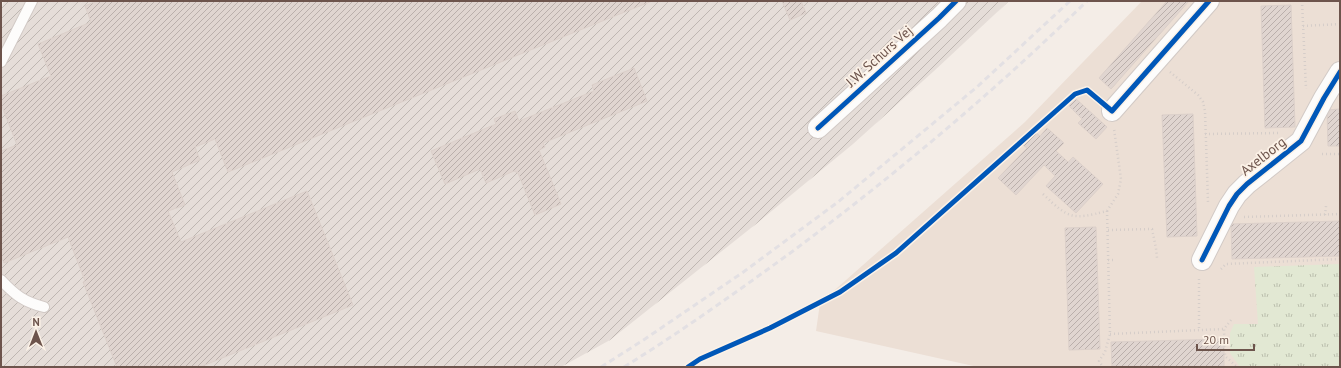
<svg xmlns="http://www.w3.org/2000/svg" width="1341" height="368" font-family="'PT Sans',sans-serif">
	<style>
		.residential { fill: #ecdfd5 }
		.industrial { fill: url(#industrial-furrows) }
		.park { fill: url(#park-tufts) }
		.building { fill: url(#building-hatch); stroke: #dcd0ca }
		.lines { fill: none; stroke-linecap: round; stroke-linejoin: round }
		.lane-casing { stroke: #d2cac6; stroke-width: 12 }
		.street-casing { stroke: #d2cac6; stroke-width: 22 }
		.path { stroke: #d5cdc9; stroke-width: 2.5; stroke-dasharray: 1 3; stroke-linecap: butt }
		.lane { stroke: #fdfcfb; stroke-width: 10 }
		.street { stroke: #fdfcfb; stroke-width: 20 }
		.rail { stroke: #e3e0e3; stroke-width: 3; stroke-dasharray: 6 4; stroke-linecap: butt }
		.cycleway-casing { stroke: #fcf2e7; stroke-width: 8 }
		.cycleway { stroke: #0057b8; stroke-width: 5 }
		.labels { text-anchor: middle; stroke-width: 3.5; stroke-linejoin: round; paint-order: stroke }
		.street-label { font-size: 14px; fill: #6d544c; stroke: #fcf2e7 }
	</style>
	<defs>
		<pattern id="industrial-furrows" width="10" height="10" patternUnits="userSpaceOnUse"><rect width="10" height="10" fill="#e5ddd8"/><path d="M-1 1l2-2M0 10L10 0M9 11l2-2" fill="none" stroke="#beb6b1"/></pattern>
		<pattern id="park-tufts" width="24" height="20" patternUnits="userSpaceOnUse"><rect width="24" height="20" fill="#e2e8d3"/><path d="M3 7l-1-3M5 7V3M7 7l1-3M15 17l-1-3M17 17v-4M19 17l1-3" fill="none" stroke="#bbbfad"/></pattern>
		<pattern id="building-hatch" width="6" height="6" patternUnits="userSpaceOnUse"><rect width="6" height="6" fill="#e0d5d0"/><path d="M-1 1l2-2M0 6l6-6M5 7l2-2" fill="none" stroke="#baafab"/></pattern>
	</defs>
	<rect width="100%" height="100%" fill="#f4ede7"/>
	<path class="residential" d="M 1142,1 L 1340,1 L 1340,367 L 978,367 L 816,331 L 820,303 L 1025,122 Z"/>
	<path class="industrial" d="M 4,1 L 1009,1 L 934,71 L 853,144 L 756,224 L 610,340 L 561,367 L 1,367 L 1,9 Z"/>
	<path class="park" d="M 1340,264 L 1340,367 L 1240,367 L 1230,353 L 1230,333 L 1234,324 L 1258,324 L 1254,267 Z"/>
	<g class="building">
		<path d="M 97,1 L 652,1 L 228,172 L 215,139 L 195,147 L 200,160 L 172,172 L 185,205 L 168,211 L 181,242 L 307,191 L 353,305 L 200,367 L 117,367 L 83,282 L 85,281 L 68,237 L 4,263 L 1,256 L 1,151 L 17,145 L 1,104 L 1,96 L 51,76 L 38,44 L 91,22 L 85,6 Z"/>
		<path d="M 782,1 L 801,1 L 806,13 L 790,20 Z"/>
		<path d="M 1167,1 L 1189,1 L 1111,89 L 1099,78 Z"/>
		<path d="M 1291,5 L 1295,127 L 1265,128 L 1261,6 Z"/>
		<path d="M 634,68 L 647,101 L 543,143 L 545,147 L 539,150 L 561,204 L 535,215 L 518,173 L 514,171 L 486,183 L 480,169 L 445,184 L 431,151 L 496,124 L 494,119 L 515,111 L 519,121 L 594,91 L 592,85 Z"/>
		<path d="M 1075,98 L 1107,127 L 1096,139 L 1078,123 L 1082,119 L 1069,106 Z"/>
		<path d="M 1340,109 L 1340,146 L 1328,146 L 1327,110 Z"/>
		<path d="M 1193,114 L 1197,236 L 1167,237 L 1162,115 Z"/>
		<path d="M 1047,128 L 1064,143 L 1056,151 L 1068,162 L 1073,157 L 1103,184 L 1076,213 L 1046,186 L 1055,176 L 1044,165 L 1016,195 L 998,178 L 1027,148 L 1023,145 L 1035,132 L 1040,136 Z"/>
		<path d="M 1340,221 L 1340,256 L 1232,259 L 1231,224 Z"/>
		<path d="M 1096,227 L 1100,349 L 1069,350 L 1065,228 Z"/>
		<path d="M 1224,339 L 1224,367 L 1112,367 L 1111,342 Z"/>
	</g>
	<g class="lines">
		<g class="lane-casing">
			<g id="lane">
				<path d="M 1,62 L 32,1"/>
				<path d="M 1,280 C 15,295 24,302 44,307"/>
			</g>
		</g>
		<g class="street-casing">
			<g id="street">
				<path d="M 1112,111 L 1209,1"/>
				<path d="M 818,128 L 939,18 L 956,1"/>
				<path d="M 1202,260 L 1229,206 L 1237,194 L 1247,184 L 1301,141 L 1324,98 L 1340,72"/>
			</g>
		</g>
		<g class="path">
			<path d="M 1302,1 L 1306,89"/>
			<path d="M 1303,26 L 1340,24"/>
			<path d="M 1170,72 L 1198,95 L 1203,102 L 1205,111 L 1208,202"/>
			<path d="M 1205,134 L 1279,133"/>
			<path d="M 1322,154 L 1340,154"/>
			<path d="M 1043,194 C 1069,219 1072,220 1107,211 L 1110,334 L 1105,352 L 1099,361 L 1103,367"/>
			<path d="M 1107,211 L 1118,194 L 1121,179 L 1114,129"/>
			<path d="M 1325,215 L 1326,206"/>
			<path d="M 1244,217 L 1340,214"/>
			<path d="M 1108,230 L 1152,229 L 1156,248 L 1157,258"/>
			<path d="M 1108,260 L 1115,260"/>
			<path d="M 1221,269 L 1226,264 L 1340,259"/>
			<path d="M 1199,279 L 1199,330"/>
			<path d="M 1231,320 L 1224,329 L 1225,356 L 1237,367"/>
			<path d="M 1110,334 L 1224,329"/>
		</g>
		<use href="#lane" class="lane"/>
		<use href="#street" class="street"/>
		<g class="rail">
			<path d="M 601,367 L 645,339 L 742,273 L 838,202 L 977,87 L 1070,1"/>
			<path d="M 624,367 C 682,331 738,291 793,251 C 896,174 995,91 1087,1"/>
		</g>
		<g class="cycleway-casing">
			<g id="cycleway">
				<path d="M 818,128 L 939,18 L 956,1"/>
				<path d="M 1202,260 L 1229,206 L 1237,194 L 1247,184 L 1301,141 L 1324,98 L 1340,72"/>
				<path d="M 688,367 L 700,359 L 770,328 L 840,292 L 896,253 L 1075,94 L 1087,90 L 1112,111 L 1209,1"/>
			</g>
		</g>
		<use href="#cycleway" class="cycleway"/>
	</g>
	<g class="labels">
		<g class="street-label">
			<text transform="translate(879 56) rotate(-42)" y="5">J.W. Schurs Vej</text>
			<text transform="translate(1263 156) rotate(-38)" y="5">Axelborg</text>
		</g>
	</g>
	<rect width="1341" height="368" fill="none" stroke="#6d544c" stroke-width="4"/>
	<g transform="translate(36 332)" stroke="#fcf2e7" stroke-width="3" paint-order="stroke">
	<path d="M0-3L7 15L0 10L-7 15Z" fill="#6d544c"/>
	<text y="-6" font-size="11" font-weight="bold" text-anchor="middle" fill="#6d544c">N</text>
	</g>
	<path d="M1197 344v6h57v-6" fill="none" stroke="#6d544c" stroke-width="2"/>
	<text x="1203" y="344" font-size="12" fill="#6d544c" stroke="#fcf2e7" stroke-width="3" paint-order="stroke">20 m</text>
</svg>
